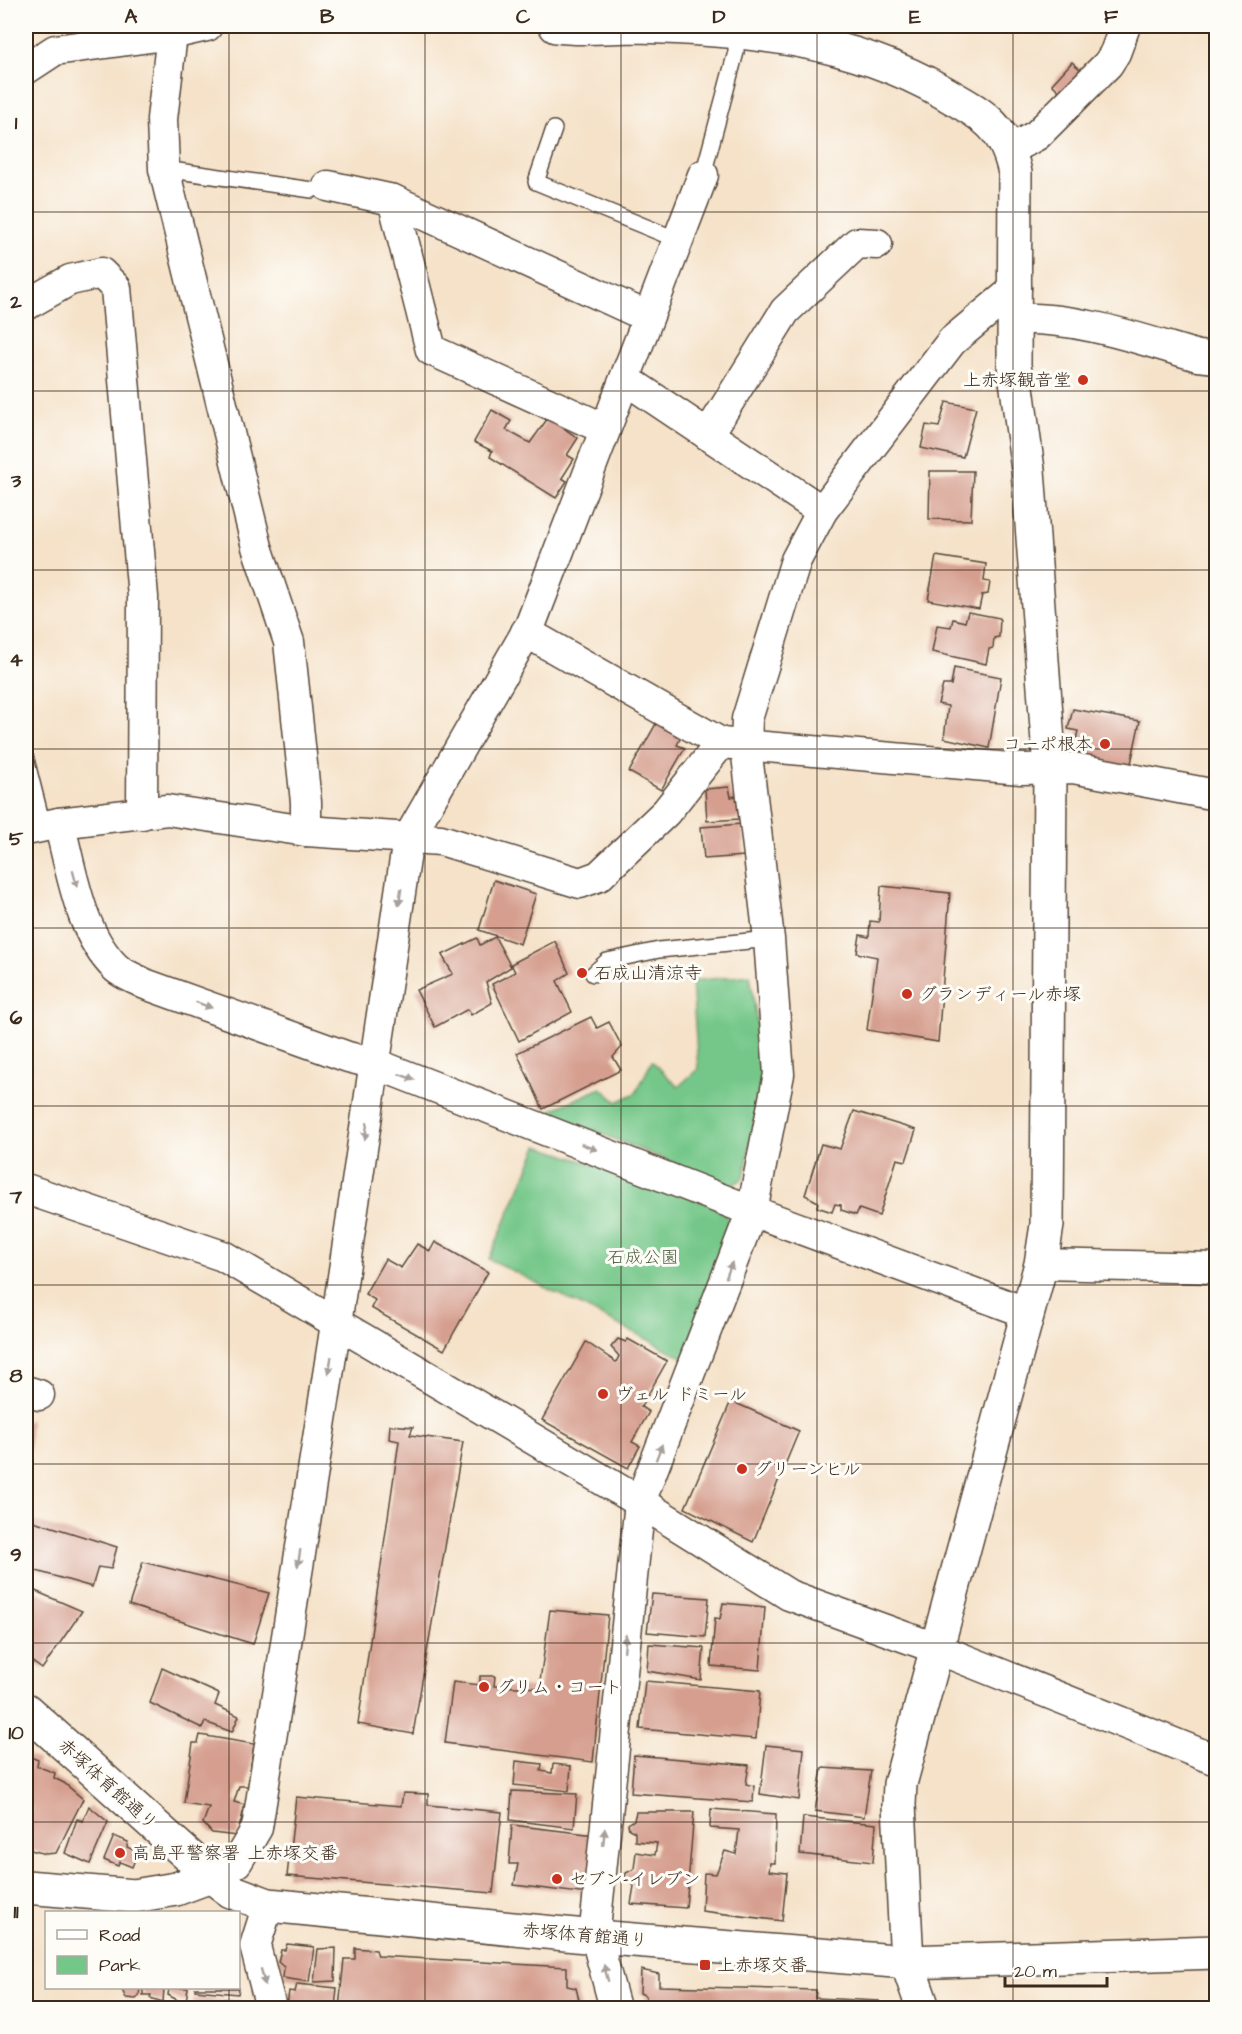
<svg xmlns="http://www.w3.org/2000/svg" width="1242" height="2034" font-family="'Architects Daughter','Klee One',sans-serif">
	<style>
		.green { fill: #75c789; stroke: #587854; stroke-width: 1.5 }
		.building { fill: #d59e8e }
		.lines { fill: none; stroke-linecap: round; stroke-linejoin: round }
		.lane-casing { stroke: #574638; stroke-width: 18 }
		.street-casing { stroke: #574638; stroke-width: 33 }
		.secondary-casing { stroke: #574638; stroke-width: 36 }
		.lane { stroke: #fff; stroke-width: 15 }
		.street { stroke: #fff; stroke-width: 30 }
		.secondary { stroke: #fff; stroke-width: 33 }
		.oneway { fill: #a79f9a }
		.grid { fill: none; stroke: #3b2a1e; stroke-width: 1.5; stroke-opacity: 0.55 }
		.poi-dot { fill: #c8321e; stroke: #fdfcf7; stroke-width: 2 }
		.labels { text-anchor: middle; stroke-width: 6; stroke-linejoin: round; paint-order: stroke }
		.poi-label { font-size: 18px; fill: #3b2a1e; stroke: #fdfcf7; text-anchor: start }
		.park-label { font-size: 18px; fill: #4f6143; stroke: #fdfcf7 }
		.street-label { font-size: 18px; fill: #3b2a1e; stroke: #fdfcf7 }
		.neatline { fill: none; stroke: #3b2a1e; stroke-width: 2 }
		.grid-label { font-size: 20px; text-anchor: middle; font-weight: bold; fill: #3b2a1e }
	</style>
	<rect width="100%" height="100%" fill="#fdfcf7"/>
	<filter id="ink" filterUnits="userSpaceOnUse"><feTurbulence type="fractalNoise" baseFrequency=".0167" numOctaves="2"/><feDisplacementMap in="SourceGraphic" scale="12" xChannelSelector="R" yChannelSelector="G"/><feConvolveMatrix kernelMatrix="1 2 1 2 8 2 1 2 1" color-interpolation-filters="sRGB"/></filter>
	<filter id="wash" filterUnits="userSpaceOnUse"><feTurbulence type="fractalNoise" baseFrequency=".008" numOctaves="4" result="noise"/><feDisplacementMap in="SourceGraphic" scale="24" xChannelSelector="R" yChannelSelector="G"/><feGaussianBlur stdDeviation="1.35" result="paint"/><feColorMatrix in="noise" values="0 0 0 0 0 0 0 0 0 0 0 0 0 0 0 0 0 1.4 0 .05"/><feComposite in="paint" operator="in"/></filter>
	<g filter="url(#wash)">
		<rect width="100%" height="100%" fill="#f5e2c9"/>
		<g class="green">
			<path d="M 750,975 L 764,1072 L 744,1178 L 731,1186 L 547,1112 L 601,1088 L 617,1102 L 636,1093 L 652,1061 L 678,1087 L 698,1069 L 692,981 Z"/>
			<path d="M 538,1146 L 702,1201 L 724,1213 L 731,1225 L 684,1358 L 489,1259 Z"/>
		</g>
		<g id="blocks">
			<g class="building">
				<path d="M 1072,62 L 1083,72 L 1062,94 L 1052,84 Z"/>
				<path d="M 946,402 L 976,408 L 963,457 L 921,448 L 926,425 L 939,427 Z"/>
				<path d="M 492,410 L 511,421 L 506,430 L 530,443 L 548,418 L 578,438 L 567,455 L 574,459 L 562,478 L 567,481 L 556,498 L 490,457 L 492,451 L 474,442 Z"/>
				<path d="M 930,471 L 973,471 L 971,520 L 929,519 Z"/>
				<path d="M 936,556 L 986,564 L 984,581 L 990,582 L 988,594 L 982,595 L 979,609 L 928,600 Z"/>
				<path d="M 968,612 L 1000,618 L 999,637 L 994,638 L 993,648 L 989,649 L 986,664 L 932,652 L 937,625 L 951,627 L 953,619 L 965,622 Z"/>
				<path d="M 954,668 L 1001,677 L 989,748 L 944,738 L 948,706 L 938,704 L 943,685 L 951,685 Z"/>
				<path d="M 1073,709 L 1140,721 L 1130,768 L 1072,758 L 1078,731 L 1068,729 Z"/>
				<path d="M 657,722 L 682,735 L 677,745 L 685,748 L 661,790 L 629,772 Z"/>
				<path d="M 729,787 L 731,797 L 741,795 L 740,819 L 707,821 L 705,789 Z"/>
				<path d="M 742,824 L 744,856 L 704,859 L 701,827 Z"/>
				<path d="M 494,880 L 536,894 L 520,944 L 479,930 Z"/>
				<path d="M 881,886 L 950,893 L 938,1042 L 867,1030 L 877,957 L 857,953 L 860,935 L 869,937 L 870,921 L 879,922 Z"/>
				<path d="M 495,937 L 511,967 L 486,982 L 492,1003 L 471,1015 L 468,1009 L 435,1027 L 416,990 L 453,974 L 442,955 L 477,938 L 480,945 Z"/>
				<path d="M 555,941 L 569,973 L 557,981 L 572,1012 L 519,1041 L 492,984 L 515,972 L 511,964 Z"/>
				<path d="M 591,1017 L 597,1028 L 609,1022 L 622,1047 L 613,1057 L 621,1070 L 543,1109 L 517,1053 Z"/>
				<path d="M 854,1111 L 916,1130 L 906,1161 L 897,1159 L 879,1216 L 859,1209 L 856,1215 L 841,1210 L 841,1205 L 835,1204 L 832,1212 L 817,1207 L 818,1202 L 805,1195 L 821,1144 L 840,1149 Z"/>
				<path d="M 435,1242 L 488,1272 L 444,1350 L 371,1308 L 375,1300 L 365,1294 L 385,1259 L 401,1268 L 417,1244 L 430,1251 Z"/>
				<path d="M 618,1339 L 626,1342 L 628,1339 L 667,1361 L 641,1407 L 649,1412 L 632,1442 L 640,1446 L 628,1468 L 542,1420 L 586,1342 L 616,1362 L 619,1356 L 611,1347 Z"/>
				<path d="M 731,1401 L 799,1431 L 753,1542 L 685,1508 Z"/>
				<path d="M 31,1420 L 27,1486 L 26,1486 L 26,1421 Z"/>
				<path d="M 390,1425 L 413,1427 L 410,1435 L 463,1442 L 413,1734 L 358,1724 L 399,1441 L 389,1439 Z"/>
				<path d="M 30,1520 L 117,1547 L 111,1569 L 98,1567 L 92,1587 L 26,1568 L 26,1537 Z"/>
				<path d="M 143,1562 L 269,1593 L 253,1644 L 129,1605 Z"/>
				<path d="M 26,1587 L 82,1611 L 42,1669 L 26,1657 Z"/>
				<path d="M 652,1594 L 709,1598 L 705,1637 L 647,1632 Z"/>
				<path d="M 723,1603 L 765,1607 L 760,1670 L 711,1666 L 715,1618 L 720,1619 Z"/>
				<path d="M 550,1610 L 608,1615 L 593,1762 L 445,1743 L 453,1682 L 480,1685 L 480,1676 L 495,1676 L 494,1686 L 539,1688 Z"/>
				<path d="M 649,1644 L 704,1648 L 701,1680 L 647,1671 Z"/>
				<path d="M 162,1668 L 219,1694 L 215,1705 L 239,1716 L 232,1732 L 205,1722 L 202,1728 L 150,1703 Z"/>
				<path d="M 645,1681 L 760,1691 L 756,1739 L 640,1729 Z"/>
				<path d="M 200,1735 L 254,1744 L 248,1786 L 239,1786 L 234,1802 L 245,1805 L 237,1836 L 212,1833 L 203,1823 L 209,1807 L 184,1803 L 193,1743 L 198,1743 Z"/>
				<path d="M 766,1745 L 804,1749 L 799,1800 L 760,1794 Z"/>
				<path d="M 26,1755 L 38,1760 L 37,1766 L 55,1773 L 54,1778 L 64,1783 L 83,1799 L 56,1853 L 46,1854 L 31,1850 L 26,1855 L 26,1816 L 29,1817 L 32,1808 L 26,1806 Z"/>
				<path d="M 634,1755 L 749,1765 L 746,1784 L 754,1786 L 753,1802 L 631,1793 Z"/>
				<path d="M 516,1761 L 542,1764 L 541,1771 L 552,1773 L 553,1764 L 571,1766 L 569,1791 L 514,1785 Z"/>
				<path d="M 822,1768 L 871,1771 L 864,1817 L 815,1811 Z"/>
				<path d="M 512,1791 L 577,1794 L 574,1828 L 510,1820 Z"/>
				<path d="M 403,1793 L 428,1794 L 428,1805 L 502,1812 L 493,1893 L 287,1876 L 296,1797 L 401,1806 Z"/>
				<path d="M 89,1806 L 108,1822 L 90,1864 L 65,1853 L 77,1819 L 83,1821 Z"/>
				<path d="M 711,1809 L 776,1814 L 775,1863 L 770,1863 L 769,1871 L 787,1873 L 782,1921 L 702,1911 L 704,1873 L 716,1874 L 725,1851 L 736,1854 L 739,1830 L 710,1828 Z"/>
				<path d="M 636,1812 L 694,1812 L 686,1908 L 631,1904 L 634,1886 L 625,1878 L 626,1873 L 634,1869 L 636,1852 L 655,1855 L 657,1843 L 635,1841 L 635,1832 L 629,1829 L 628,1824 L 634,1820 Z"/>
				<path d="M 803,1817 L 876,1824 L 873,1862 L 800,1854 Z"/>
				<path d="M 512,1825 L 595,1835 L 588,1894 L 514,1885 L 518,1864 L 509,1864 Z"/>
				<path d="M 114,1836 L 128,1842 L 127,1847 L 138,1852 L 132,1867 L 120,1862 L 118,1866 L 104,1860 Z"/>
				<path d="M 287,1944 L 314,1947 L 309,1982 L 283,1978 L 284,1967 L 278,1962 L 281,1950 L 285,1950 Z"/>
				<path d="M 336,1948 L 335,1981 L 314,1982 L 318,1949 Z"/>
				<path d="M 355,1948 L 376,1950 L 378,1956 L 567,1967 L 567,1986 L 576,1988 L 581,2008 L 339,2008 L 344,1959 L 355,1959 Z"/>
				<path d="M 641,1970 L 659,1974 L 659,1986 L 816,1990 L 815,1998 L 879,2001 L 879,2008 L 645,2008 L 646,1996 L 640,1993 Z"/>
				<path d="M 297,1984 L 337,1988 L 335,2008 L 287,2007 L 289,1991 L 295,1992 Z"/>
				<path d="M 121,1988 L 140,1988 L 139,1996 L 136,1999 L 126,1998 Z"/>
				<path d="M 143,1988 L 164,1988 L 163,2002 L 150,1998 L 151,1995 L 143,1995 Z"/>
				<path d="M 169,1988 L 188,1988 L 186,2001 L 181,2002 L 168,1995 Z"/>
				<path d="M 195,1988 L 239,1988 L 238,1994 L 195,1990 Z"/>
				<path d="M 193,1998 L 242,2000 L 242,2005 L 247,2008 L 193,2008 Z"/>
			</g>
		</g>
	</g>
	<g filter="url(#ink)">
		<use href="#blocks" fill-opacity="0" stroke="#574638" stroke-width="1.5"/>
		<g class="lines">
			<g class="lane-casing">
				<g id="lane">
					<path d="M 554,129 L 536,182 L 678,240"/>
					<path d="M 164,169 L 312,190"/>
					<path d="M 703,175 L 736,52 L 736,31"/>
					<path d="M 26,759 L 43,826"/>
					<path d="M 593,974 L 607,961 L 659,950 L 769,939"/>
				</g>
			</g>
			<g class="street-casing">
				<g id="street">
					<path d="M 171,26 L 172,34 L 162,119 L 164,169 L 257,547 L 289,642 L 306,802 L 306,831"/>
					<path d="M 26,69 L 55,50 L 172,34 L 207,26"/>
					<path d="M 1010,150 L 1037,135 L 1108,64 L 1115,53 L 1125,26"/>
					<path d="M 328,186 L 393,200 L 648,317"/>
					<path d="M 393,200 L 431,350 L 605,429"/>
					<path d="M 26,305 L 70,280 L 101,273 L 116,288 L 143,597 L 142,814"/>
					<path d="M 1015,319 C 1080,317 1136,338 1198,356 L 1216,358"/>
					<path d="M 625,379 L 822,511"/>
					<path d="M 708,435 L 785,311 L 857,243 L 877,244"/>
					<path d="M 526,632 L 721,743"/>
					<path d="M 59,823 C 72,871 79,932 116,968 C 124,975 136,979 145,984 L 348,1057 L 376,1064 L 752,1211 L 1028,1313"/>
					<path d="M 26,830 L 59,823 L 167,810 L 306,831 L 441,840 L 580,883 L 599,876 L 666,812 L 721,743 L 1021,769 L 1073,768 L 1216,795"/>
					<path d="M 26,1189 L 223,1256 L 640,1502 L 789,1595 L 938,1649 L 1216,1760"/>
					<path d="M 1041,1264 L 1216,1268"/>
					<path d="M 26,1391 L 39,1395"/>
					<path d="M 211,1876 L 237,1862 L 257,1828 L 336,1324 L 408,839 L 530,626 L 703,175"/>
					<path d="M 268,1905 L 255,1946 L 271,2008"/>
					<path d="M 615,2008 L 596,1937 L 596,1919 L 640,1502 L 752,1211 L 779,1074 L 769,939 L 746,747 L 747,719 L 796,560 L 822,511 L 952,341 L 1016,288"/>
				</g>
			</g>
			<g class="secondary-casing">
				<g id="secondary">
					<path d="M 556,26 C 582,30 611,26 638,26 C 745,29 849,38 943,92 C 983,115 1005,125 1015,173 L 1014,365 L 1028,470 L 1050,769 L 1047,1225 L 1041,1264 L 900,1784 L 899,1805 L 907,1962 L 923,2008"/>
					<path d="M 26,1710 L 211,1876 L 231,1891 L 268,1905 L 596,1937 L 907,1962 L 1216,1952"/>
					<path d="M 26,1887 L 134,1896 L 176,1889 L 211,1876"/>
				</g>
			</g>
			<use href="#lane" class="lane"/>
			<use href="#street" class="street"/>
			<use href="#secondary" class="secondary"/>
		</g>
		<defs><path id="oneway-solid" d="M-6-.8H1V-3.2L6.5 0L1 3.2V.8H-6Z" transform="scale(1.5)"/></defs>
		<g class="oneway">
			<use href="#oneway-solid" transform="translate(75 879) rotate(75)"/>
			<use href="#oneway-solid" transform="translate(400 897) rotate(98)"/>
			<use href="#oneway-solid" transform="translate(204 1005) rotate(20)"/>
			<use href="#oneway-solid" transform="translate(407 1077) rotate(21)"/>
			<use href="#oneway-solid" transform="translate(366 1131) rotate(99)"/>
			<use href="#oneway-solid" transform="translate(589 1147) rotate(21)"/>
			<use href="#oneway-solid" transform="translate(729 1270) rotate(-69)"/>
			<use href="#oneway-solid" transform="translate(330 1365) rotate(99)"/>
			<use href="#oneway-solid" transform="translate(659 1452) rotate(-69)"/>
			<use href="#oneway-solid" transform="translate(299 1558) rotate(99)"/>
			<use href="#oneway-solid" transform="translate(625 1643) rotate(-84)"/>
			<use href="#oneway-solid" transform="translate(604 1837) rotate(-84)"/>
			<use href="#oneway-solid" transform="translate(606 1973) rotate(-105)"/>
			<use href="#oneway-solid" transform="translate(263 1977) rotate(76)"/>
		</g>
	</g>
	<path class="grid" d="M 229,26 L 229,1912M 425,26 L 425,2008M 621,26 L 621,2008M 817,26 L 817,2008M 1013,26 L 1013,2008M 26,212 L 1216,212M 26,391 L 1216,391M 26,570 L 1216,570M 26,749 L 1216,749M 26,928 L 1216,928M 26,1106 L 1216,1106M 26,1285 L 1216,1285M 26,1464 L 1216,1464M 26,1643 L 1216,1643M 26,1822 L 1216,1822M 229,1988 L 229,2008"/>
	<g class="poi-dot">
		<circle cx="1083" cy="380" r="6"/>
		<circle cx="1105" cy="744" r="6"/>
		<circle cx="582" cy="973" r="6"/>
		<circle cx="907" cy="994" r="6"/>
		<circle cx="603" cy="1394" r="6"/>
		<circle cx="742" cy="1469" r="6"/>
		<circle cx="484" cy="1687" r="6"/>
		<circle cx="120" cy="1853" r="6"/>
		<circle cx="557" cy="1879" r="6"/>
		<rect x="699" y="1959" width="12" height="12" rx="3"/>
	</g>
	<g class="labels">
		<g class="poi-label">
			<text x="1071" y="386" text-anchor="end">上赤塚観音堂</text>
			<text x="1093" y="750" text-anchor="end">コーポ根本</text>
			<text x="594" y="979">石成山清涼寺</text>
			<text x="919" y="1000">グランディール赤塚</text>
			<text x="615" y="1400">ヴェル ドミール</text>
			<text x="754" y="1475">グリーンヒル</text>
			<text x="496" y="1693">グリム・コート</text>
			<text x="132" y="1859">高島平警察署 上赤塚交番</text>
			<text x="569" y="1885">セブン-イレブン</text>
			<text x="717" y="1971">上赤塚交番</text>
		</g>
		<g class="park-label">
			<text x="643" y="1263">石成公園</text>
		</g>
		<g class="street-label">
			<text transform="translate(108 1784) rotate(42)" y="6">赤塚体育館通り</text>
			<text transform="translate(585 1935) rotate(5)" y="6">赤塚体育館通り</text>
		</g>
	</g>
	<rect width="1242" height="2034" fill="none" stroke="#fdfcf7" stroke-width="66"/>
	<rect x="45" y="1911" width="195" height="78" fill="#fdfcf7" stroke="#afa8a0" stroke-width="1.5"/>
	<rect x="57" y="1930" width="30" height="9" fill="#ffffff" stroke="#afa8a0" stroke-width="1.5"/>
	<text x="99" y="1941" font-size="18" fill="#3b2a1e">Road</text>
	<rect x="57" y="1956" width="30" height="18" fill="#75c789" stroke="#afa8a0" stroke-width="1.5"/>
	<text x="99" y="1971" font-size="18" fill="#3b2a1e">Park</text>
	<path d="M1005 1977v9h102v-9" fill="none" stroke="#3b2a1e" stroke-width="3"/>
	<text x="1014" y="1977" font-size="18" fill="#3b2a1e" stroke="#fdfcf7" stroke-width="4.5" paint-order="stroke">20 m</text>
	<rect x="33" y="33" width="1176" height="1968" class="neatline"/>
	<g class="grid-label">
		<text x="131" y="23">A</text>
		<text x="327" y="23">B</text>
		<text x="523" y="23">C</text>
		<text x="719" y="23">D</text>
		<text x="915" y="23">E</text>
		<text x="1111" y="23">F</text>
		<text x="16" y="129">1</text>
		<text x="16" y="308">2</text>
		<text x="16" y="487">3</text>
		<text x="16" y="666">4</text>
		<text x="16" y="845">5</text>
		<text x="16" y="1024">6</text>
		<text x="16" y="1203">7</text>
		<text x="16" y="1382">8</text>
		<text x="16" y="1561">9</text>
		<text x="16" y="1739">10</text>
		<text x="16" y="1918">11</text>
	</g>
</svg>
